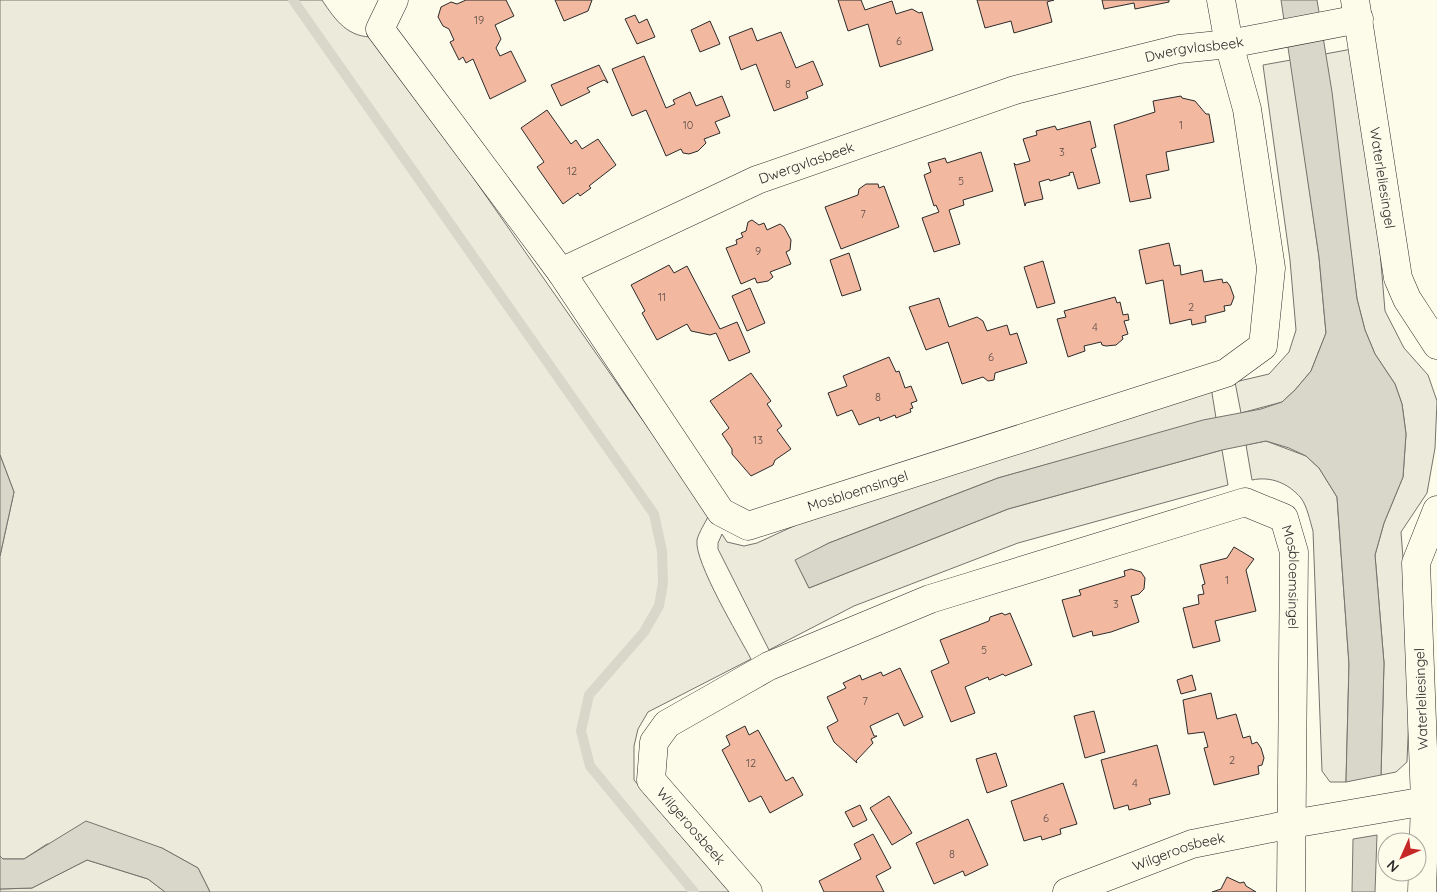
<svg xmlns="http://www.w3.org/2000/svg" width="1437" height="892" font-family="Quicksand,sans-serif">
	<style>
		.green { fill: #ecebdb; stroke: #74746e }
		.water { fill: #d8d7c9; stroke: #74746e }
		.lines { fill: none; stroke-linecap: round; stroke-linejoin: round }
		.stream { stroke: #d8d7c9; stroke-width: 10 }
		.building { fill: #f2b8a0; stroke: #2b2b2b }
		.minor-casing { stroke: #2b2b2b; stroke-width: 29 }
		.minor { stroke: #fdfbea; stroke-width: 28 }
		.labels { text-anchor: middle; stroke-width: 4; stroke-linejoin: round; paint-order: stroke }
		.number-label { font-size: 11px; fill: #5d4e48 }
		.street-label { font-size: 14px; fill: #2b2b2b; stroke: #fdfbea }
	</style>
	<rect width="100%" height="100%" fill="#fdfbea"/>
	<g class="green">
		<path d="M 0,0 L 322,0 C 336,21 348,38 375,37 L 709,515 C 705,523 699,532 697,540 C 694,562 739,636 751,659 L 648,712 L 638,729 L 634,746 L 634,780 L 730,892 L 210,892 L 198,868 L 162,848 L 47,844 L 24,859 L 3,859 L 0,856 L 0,556 L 14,492 L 0,455 Z"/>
		<path d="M 1352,49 L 1380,251 L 1385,311 L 1404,348 L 1428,375 L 1437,401 L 1435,448 L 1427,493 L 1401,532 L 1411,662 L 1407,762 L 1396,772 L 1381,775 L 1384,663 L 1375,555 L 1384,523 L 1403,477 L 1406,434 L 1402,404 L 1395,384 L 1375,354 L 1365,330 L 1357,299 L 1325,54 Z"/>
		<path d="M 1291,60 L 1319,257 L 1326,333 L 1311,371 L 1295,390 L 1282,402 L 1241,413 L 1235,382 L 1269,374 L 1289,352 L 1296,330 L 1290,260 L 1263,65 Z"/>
		<path d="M 1211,387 L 1216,418 L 998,478 L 829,543 L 796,561 L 809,588 L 1008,509 L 1222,450 L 1228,485 L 1018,543 L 854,606 L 769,650 L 718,549 L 718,543 L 722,534 L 727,542 L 744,546 L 757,543 L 818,515 Z"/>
		<path d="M 1266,441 L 1306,456 L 1319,468 L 1337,497 L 1349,664 L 1346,782 L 1330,782 L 1322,771 L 1313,531 C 1310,521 1307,506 1301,498 C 1288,483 1271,476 1252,480 L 1246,445 Z"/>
		<path d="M 87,860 L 148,879 L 165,892 L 0,892 L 0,889 L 32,888 Z"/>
	</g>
	<g class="water">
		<path d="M 1281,0 L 1317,0 L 1332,92 L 1357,299 L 1365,330 L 1375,354 L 1395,384 L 1402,404 L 1406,434 L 1403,477 L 1384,523 L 1375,555 L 1384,663 L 1381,775 L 1346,782 L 1349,664 L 1337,497 L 1319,468 L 1306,456 L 1289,448 L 1266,441 L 1222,450 L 1008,509 L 809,588 L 795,560 L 829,543 L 998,478 L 1203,420 L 1261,409 L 1282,402 L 1295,390 L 1311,371 L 1326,333 L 1319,257 Z"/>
		<path d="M 0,455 L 14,492 L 0,556 Z"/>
		<path d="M 86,821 L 162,848 L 198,868 L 210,892 L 165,892 L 148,879 L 87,860 L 32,888 L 0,889 L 0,856 L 3,859 L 24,859 Z"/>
		<path d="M 1377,835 L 1375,892 L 1352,892 L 1353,839 Z"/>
	</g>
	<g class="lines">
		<path class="stream" d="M 293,0 L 654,514 L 662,551 L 663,583 L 659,606 L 644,632 L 589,695 L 581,731 L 590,766 L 694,892"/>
	</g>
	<g class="building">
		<path d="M 466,0 L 506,0 L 514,16 L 495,25 L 501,39 L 496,48 L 500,56 L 511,51 L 526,81 L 490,99 L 473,59 L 466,63 L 463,57 L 459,60 L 450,42 L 454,40 L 449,29 L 443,26 L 438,17 L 441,7 L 451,2 L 457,4 Z"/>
		<path d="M 555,0 L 592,0 L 588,11 L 564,21 Z"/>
		<path d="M 838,0 L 861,0 L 865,10 L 892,1 L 896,14 L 912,9 L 919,13 L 922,12 L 933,50 L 880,67 L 868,24 L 848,31 Z"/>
		<path d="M 977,0 L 1054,0 L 1047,2 L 1052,22 L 1014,33 L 1011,21 L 985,28 Z"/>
		<path d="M 1102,0 L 1169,0 L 1169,2 L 1135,9 L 1134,3 L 1104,9 Z"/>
		<path d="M 635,15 L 639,23 L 647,19 L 655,37 L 637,44 L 625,19 Z"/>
		<path d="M 710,21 L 720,44 L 700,52 L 691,30 Z"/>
		<path d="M 752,28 L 757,41 L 781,32 L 796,68 L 813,61 L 823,85 L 806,92 L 808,98 L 774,111 L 756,64 L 741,70 L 729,37 Z"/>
		<path d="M 644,56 L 666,108 L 675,104 L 673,100 L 690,92 L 696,106 L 722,96 L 730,116 L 715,122 L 720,133 L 704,139 L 706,143 L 698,151 L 689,154 L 683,153 L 681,149 L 666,156 L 646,110 L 632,116 L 612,69 Z"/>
		<path d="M 599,65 L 608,83 L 604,80 L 587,88 L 590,92 L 561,106 L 551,85 Z"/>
		<path d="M 1181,96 L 1182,98 L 1195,101 L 1206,114 L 1209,114 L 1214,142 L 1166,152 L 1169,170 L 1146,175 L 1151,198 L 1130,202 L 1114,125 L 1155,112 L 1153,101 Z"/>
		<path d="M 547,110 L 571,144 L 576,140 L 582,149 L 598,139 L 616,165 L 589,186 L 591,188 L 580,196 L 578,193 L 563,204 L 537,167 L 544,162 L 521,128 Z"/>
		<path d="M 1090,121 L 1096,147 L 1091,149 L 1100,183 L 1078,189 L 1073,172 L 1069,173 L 1070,175 L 1050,181 L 1049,179 L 1039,182 L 1043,199 L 1026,203 L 1025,206 L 1014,163 L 1016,165 L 1030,161 L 1023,139 L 1037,135 L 1036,131 L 1055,126 L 1057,130 Z"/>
		<path d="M 981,152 L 993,191 L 963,200 L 964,205 L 949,210 L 960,244 L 934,252 L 922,218 L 939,212 L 936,205 L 934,206 L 924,175 L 931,172 L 928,163 L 945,158 L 947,163 Z"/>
		<path d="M 866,184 L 878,184 L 879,188 L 884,186 L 899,227 L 841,249 L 825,207 L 858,195 L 859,189 Z"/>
		<path d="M 752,220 L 759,225 L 764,223 L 767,230 L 780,224 L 784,227 L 791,240 L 790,250 L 786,252 L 791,264 L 770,272 L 773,277 L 768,281 L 757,283 L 755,278 L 741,284 L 726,248 L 737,244 L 736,240 L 743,237 L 741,233 L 746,231 L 748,222 Z"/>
		<path d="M 1169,243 L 1174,266 L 1180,265 L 1181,275 L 1202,270 L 1204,282 L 1222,279 L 1223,283 L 1227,282 L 1230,286 L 1234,297 L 1231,305 L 1224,306 L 1225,311 L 1205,316 L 1206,322 L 1192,325 L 1191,319 L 1170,324 L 1163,280 L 1146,284 L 1139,250 Z"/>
		<path d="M 849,253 L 861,290 L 842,296 L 830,260 Z"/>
		<path d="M 1043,261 L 1055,303 L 1037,308 L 1024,267 Z"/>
		<path d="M 669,265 L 674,273 L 687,266 L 720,329 L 737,322 L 750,352 L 729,361 L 716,333 L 710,335 L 691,331 L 687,324 L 657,340 L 642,313 L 645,311 L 631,285 Z"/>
		<path d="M 750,288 L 765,323 L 747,331 L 732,296 Z"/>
		<path d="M 1115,297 L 1117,303 L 1120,302 L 1123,315 L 1128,314 L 1129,320 L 1124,321 L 1128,334 L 1122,336 L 1123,339 L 1116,345 L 1106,346 L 1102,345 L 1101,342 L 1084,346 L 1085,351 L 1068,357 L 1057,319 L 1066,317 L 1064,311 Z"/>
		<path d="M 939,298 L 949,327 L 977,317 L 983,321 L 987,331 L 1007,325 L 1010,335 L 1017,333 L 1027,363 L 995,373 L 994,380 L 988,381 L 983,377 L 962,384 L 948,342 L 926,350 L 909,307 Z"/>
		<path d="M 889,357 L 896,372 L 899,371 L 905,388 L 911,386 L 917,401 L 911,403 L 913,408 L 910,409 L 911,412 L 896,418 L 895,415 L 880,421 L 879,417 L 859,425 L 852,410 L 837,416 L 828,393 L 847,386 L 843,376 Z"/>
		<path d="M 751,373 L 771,401 L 767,404 L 782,426 L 777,430 L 791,449 L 775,460 L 773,465 L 751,476 L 732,454 L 732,449 L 722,434 L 729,428 L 710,401 Z"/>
		<path d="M 1234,547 L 1254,559 L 1246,570 L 1256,611 L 1215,621 L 1220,641 L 1193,648 L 1183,608 L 1199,604 L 1198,595 L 1204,594 L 1202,585 L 1205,584 L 1200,565 L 1227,558 Z"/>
		<path d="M 1131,569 L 1141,572 L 1145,578 L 1144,589 L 1139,594 L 1131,596 L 1139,622 L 1111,632 L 1093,636 L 1092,631 L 1073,637 L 1062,600 L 1081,595 L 1079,590 L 1125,576 L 1124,571 Z"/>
		<path d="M 1002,613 L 1005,615 L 1010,613 L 1032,665 L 1005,676 L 1003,674 L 989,680 L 988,677 L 965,687 L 975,713 L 951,722 L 931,671 L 949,663 L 940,640 L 989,621 L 990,617 Z"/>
		<path d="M 900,668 L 923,717 L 904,726 L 898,713 L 870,726 L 874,736 L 877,736 L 871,739 L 873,743 L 856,761 L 857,763 L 834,742 L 827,727 L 838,721 L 827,697 L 846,688 L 843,683 L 860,675 L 862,680 L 881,672 L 883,676 Z"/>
		<path d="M 1192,675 L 1196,690 L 1181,694 L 1177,680 Z"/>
		<path d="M 1211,693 L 1217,719 L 1236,714 L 1243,738 L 1250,736 L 1252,744 L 1257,742 L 1261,748 L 1264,758 L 1262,765 L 1258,766 L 1259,774 L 1214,785 L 1204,748 L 1208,747 L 1204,732 L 1188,734 L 1183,700 Z"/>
		<path d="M 1094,711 L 1105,752 L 1085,758 L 1074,716 Z"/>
		<path d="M 745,726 L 749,735 L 758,730 L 786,781 L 793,777 L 803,795 L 770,813 L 761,796 L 749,802 L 722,750 L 730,745 L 726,736 Z"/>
		<path d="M 1157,745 L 1170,794 L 1149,799 L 1151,804 L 1129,810 L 1128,805 L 1114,809 L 1101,760 Z"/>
		<path d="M 996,753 L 1007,786 L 987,793 L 976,759 Z"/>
		<path d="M 1063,783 L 1077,824 L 1060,829 L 1061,834 L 1042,840 L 1041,836 L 1024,841 L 1011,801 Z"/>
		<path d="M 889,796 L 912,833 L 892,845 L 870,808 Z"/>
		<path d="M 860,805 L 867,820 L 853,827 L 845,812 Z"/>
		<path d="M 968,819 L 988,865 L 965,876 L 963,871 L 934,884 L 916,843 Z"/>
		<path d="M 873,834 L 891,868 L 876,876 L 884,892 L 824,892 L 819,881 L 861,859 L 854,844 Z"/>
		<path d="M 1227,877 L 1240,883 L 1244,882 L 1246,886 L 1256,892 L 1212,892 L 1221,889 Z"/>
	</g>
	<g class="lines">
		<g class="minor-casing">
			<g id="minor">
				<path id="s1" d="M 394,0 L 380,29 L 561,272 L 757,180 L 1015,90 L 1179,49 L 1229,44 L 1359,19"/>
				<path id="s2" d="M 1355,0 L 1398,278 L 1407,299 L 1437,345"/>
				<path id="s3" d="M 561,272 L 721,512 L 748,526 L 1226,373 L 1263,346 L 1271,268 L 1247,109 L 1229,44 L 1221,0"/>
				<path id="s4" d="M 748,892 L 651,780 L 654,742 L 667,724 L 769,666 L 930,599 L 1245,502 L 1284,518 L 1294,552 L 1291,892"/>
				<path id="s5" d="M 1067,892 L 1192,844 L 1292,824 L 1437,799"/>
				<path d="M 1422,892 L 1425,801 L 1416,563 L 1437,510"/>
			</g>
		</g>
		<use href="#minor" class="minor"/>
	</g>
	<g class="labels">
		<g class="number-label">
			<text x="479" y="24">19</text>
			<text x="899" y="45">6</text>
			<text x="788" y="88">8</text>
			<text x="688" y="129">10</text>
			<text x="1181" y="129">1</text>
			<text x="1062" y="156">3</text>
			<text x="572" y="175">12</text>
			<text x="961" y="185">5</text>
			<text x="863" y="218">7</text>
			<text x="758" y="255">9</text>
			<text x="662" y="301">11</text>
			<text x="1191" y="311">2</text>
			<text x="1095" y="331">4</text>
			<text x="991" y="361">6</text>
			<text x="878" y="401">8</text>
			<text x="758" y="444">13</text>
			<text x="1227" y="584">1</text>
			<text x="1116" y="608">3</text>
			<text x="984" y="654">5</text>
			<text x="865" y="705">7</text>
			<text x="1232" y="764">2</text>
			<text x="751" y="767">12</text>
			<text x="1135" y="787">4</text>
			<text x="1046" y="822">6</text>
			<text x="952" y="858">8</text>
		</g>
		<g class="street-label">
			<text dy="5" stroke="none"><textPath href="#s1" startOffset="1009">Dwergvlasbeek</textPath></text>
			<text dy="5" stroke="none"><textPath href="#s1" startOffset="604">Dwergvlasbeek</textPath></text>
			<text dy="5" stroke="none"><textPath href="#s2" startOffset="180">Waterleliesingel</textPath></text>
			<text dy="5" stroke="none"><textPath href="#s3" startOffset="434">Mosbloemsingel</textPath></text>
			<text dy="5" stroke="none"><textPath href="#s4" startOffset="932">Mosbloemsingel</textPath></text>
			<text transform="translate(1421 699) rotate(-92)" y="5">Waterleliesingel</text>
			<text transform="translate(691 826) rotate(49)" y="5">Wilgeroosbeek</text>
			<text dy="5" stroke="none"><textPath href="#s5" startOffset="119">Wilgeroosbeek</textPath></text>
		</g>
	</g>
	<g transform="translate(1402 857) rotate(225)"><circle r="24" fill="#fdfbea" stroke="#a9a89e"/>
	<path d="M0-4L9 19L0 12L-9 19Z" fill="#c62828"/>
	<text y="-8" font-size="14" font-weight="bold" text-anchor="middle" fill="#2b2b2b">N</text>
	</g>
</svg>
